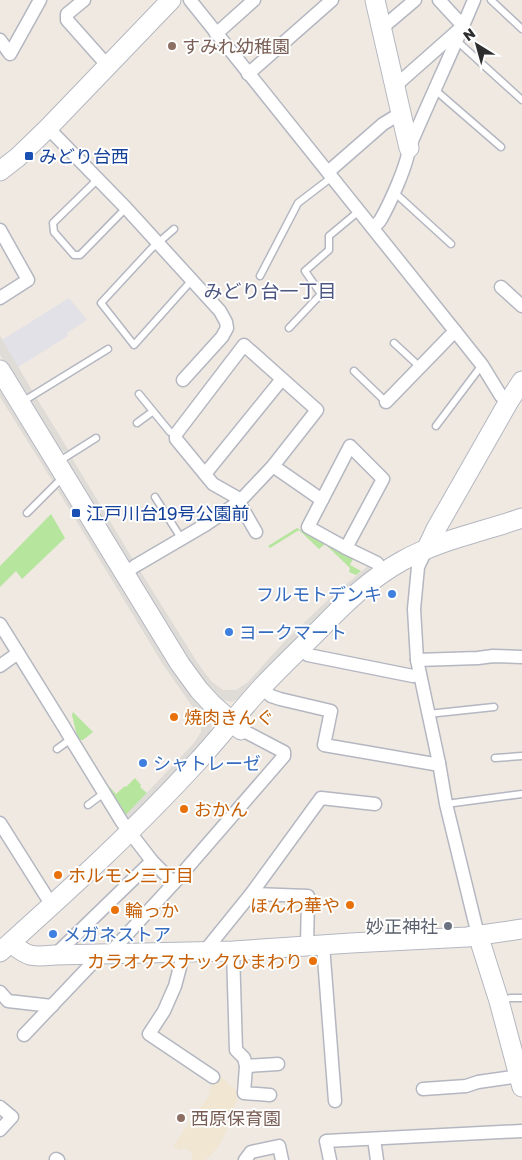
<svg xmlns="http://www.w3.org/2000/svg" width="522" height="1160" font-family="'Golos Text','Noto Sans JP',sans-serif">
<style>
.industrial{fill:#e3e1e8}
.education{fill:#f0e6d1}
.green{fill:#b6e59e}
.plaza{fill:#dfdcd8}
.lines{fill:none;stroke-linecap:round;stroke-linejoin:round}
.lane-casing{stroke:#b4b7c1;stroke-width:9}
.street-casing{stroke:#b4b7c1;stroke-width:15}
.secondary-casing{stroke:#b4b7c1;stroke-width:21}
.lane{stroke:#fff;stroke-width:6}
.street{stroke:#fff;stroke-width:12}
.secondary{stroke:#fff;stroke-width:19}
.education-dot{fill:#8d6e63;stroke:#fff;stroke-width:2}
.transit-dot{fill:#1a4fb4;stroke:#fff;stroke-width:2}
.shop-dot{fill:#3f7fe0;stroke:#fff;stroke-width:2}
.food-dot{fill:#e8710a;stroke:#fff;stroke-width:2}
.worship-dot{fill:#6b7280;stroke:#fff;stroke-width:2}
.labels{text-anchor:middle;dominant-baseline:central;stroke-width:4;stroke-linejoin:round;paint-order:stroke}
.education-label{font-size:18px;fill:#785e54;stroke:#fff;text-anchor:start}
.transit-label{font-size:18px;fill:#164399;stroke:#fff;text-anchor:start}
.shop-label{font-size:18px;fill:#366cbe;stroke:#fff;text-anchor:start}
.food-label{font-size:18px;fill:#c56008;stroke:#fff;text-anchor:start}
.worship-label{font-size:18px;fill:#5b616d;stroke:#fff;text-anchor:end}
.neighbourhood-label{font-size:19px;fill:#4d5680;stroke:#fff}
</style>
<rect width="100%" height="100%" fill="#efe9e1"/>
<!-- industrial -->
<polygon class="industrial" points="69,298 87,320 67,333 68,336 18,367 2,340"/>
<!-- education -->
<polygon class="education" points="220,1076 237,1091 237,1099 227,1129 219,1146 208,1158 204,1160 194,1160 191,1158 193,1153 184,1147 179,1150 173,1146 211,1093 208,1091"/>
<!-- green -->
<g class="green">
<polygon points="51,514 65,538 22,579 16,571 0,587 0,566"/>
<polygon points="297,528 354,557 350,565 361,571 356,575 349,572 350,568 325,544 319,549 299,530 270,548 268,546"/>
<polygon points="73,712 93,732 83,740 80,740 77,736 72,715"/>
<polygon points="135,778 141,785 140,787 147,793 123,818 103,780 116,794 125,786 126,787"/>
</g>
<!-- plaza -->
<g class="plaza">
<polygon points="0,336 33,392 30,394 24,393 0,355"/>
<polygon points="0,385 56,478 53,482 0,397"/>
<polygon points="36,397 69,451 64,452 58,449 31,403 33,399"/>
<polygon points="72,458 132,558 138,559 129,563 128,562 69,466 69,462"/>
<polygon points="62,488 189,692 208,715 211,722 211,731 207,738 164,785 130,818 126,820 123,818 194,743 201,732 201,719 162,663 57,489"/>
<polygon points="368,566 372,571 344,593 313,622 244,695 232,702 224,700 214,694 195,669 137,577 136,574 139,569 197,662 211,681 223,690 236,690 248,682 285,641 333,595"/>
</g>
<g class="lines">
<!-- lane casing -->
<g class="lane-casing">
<g id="lane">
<polyline points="491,0 522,29"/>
<polyline points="457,41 522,100"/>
<polyline points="434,89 501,147"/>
<polyline points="98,179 53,223 54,232 74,255 80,255 126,208"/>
<polyline points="394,192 451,244"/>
<polyline points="174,229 151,249 101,303 134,345 192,280"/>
<polyline points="260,276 298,203 332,177"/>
<polyline points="289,328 321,294 305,271 329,250 329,236 359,211"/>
<polyline points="394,343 420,367"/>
<polyline points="354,371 386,402"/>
<polyline points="139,394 170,432 176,434"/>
<polyline points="22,402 108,349"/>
<polyline points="137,423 152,412"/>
<polyline points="436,426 482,365"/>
<polyline points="58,462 96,438"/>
<polyline points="155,497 181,538"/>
<polyline points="27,513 63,477"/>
<polyline points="428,714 494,707"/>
<polyline points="57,749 71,739"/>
<polyline points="495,758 522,756"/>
<polyline points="446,804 522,794"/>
<polyline points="88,805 104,793"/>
<polyline points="500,1001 510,998 522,998"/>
</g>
</g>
<!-- street casing -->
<g class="street-casing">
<g id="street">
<polyline points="84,0 67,14 67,20 107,65"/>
<polyline points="190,0 455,331 482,365 501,396 509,401"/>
<polyline points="382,28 415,0"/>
<polyline points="216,34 254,0"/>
<polyline points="0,40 10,54 40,0"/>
<polyline points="248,74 332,0"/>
<polyline points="394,87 463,26 439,0"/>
<polyline points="48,128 126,208 220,311 226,322 227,328 222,337 183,380"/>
<polyline points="328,172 383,124 401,113"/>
<path d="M372,227C376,225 379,223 381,219C390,203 407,166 409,148C430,99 453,50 474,0"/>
<polyline points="0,230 28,280 0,298"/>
<polyline points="501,287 522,306"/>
<polyline points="386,402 455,331"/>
<polyline points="273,466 322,500 308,527 346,548 377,563 384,572"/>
<polyline points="205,474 282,379"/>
<polyline points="322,500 350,446 383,479 346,548"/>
<polyline points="427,548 418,567 414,609 417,660 439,763 446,804 478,935"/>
<polyline points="124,574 135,566 205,525 239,502 273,466 317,410 244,345 176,434 176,439 213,484 236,497 256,532"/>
<polyline points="0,624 64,727 71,739 122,822 152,861 55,955"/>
<polyline points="300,649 308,655 413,676 420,675"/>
<polyline points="417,660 478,658 493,656 522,657"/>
<polyline points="0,666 18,653"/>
<polyline points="262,688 271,696 280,699 331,711 324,745 434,764 439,763"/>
<polyline points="0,823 46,896 53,905"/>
<polyline points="152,861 174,883"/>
<polyline points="251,894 308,896 307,946"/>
<polyline points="323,945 335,1101"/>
<polyline points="233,951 236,1050 244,1058 246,1066 244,1093 270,1095"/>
<polyline points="184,952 175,986 164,1011 149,1034 213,1077"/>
<polyline points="204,952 251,894 321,798 375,804"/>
<polyline points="109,954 174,883 284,756 284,752 242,730"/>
<polyline points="0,992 8,1001 52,1006"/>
<polyline points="24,1035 101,954"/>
<polyline points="246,1066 278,1064"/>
<polyline points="423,1089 466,1086 478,1082 519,1076"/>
<polyline points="0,1107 12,1117 0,1130"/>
<polyline points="374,1139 377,1160"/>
<polyline points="56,1159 58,1160"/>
<polyline points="245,1160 251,1152 279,1146 282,1160"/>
<polyline points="330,1160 326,1141 522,1131"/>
</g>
</g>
<!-- secondary casing -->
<g class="secondary-casing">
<g id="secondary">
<polyline points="375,0 409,148"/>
<polyline points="0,171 18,157 48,128 171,0"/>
<polyline points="0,370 180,664 199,690 211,703 241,730"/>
<polyline points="427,548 436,529 509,401 522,381"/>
<polyline points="478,935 499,1001 522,1087"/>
<path d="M11,943C29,958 32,957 55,955L233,951L351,943L467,937L522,929"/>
<path d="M0,952C68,891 136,829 198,761C220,737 240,711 262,687C281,667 301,648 321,628C345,603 371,578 402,561C439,540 482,532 522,518"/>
</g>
</g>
<!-- lane -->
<use href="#lane" class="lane"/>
<!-- street -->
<use href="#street" class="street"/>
<!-- secondary -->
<use href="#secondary" class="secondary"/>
</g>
<!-- markers -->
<g class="education-dot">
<circle cx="172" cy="46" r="5"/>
<circle cx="181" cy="1118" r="5"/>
</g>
<g class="transit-dot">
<rect x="24" y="151" width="10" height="10" rx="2.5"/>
<rect x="71" y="508" width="10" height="10" rx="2.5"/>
</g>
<g class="shop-dot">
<circle cx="392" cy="594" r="5"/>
<circle cx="229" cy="632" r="5"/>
<circle cx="143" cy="763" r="5"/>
<circle cx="53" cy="934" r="5"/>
</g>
<g class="food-dot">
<circle cx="174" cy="717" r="5"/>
<circle cx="184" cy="809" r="5"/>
<circle cx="58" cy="875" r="5"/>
<circle cx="350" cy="905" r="5"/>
<circle cx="115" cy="910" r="5"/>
<circle cx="313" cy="961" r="5"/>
</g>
<circle class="worship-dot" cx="448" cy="926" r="5"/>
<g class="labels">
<!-- education labels -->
<g class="education-label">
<text x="182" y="46">すみれ幼稚園</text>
<text x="191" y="1118">西原保育園</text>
</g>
<!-- transit labels -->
<g class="transit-label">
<text x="39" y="156">みどり台西</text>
<text x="86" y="513">江戸川台19号公園前</text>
</g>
<!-- shop labels -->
<g class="shop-label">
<text x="382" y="594" text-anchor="end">フルモトデンキ</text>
<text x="239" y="632">ヨークマート</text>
<text x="153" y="763">シャトレーゼ</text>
<text x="63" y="934">メガネストア</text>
</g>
<!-- food labels -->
<g class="food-label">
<text x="184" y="717">焼肉きんぐ</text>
<text x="194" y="809">おかん</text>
<text x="68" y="875">ホルモン三丁目</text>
<text x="340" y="905" text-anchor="end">ほんわ華や</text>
<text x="125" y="910">輪っか</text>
<text x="303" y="961" text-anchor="end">カラオケスナックひまわり</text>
</g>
<!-- worship labels -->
<g class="worship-label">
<text x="438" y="926">妙正神社</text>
</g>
<!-- neighbourhood labels -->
<g class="neighbourhood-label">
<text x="270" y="290">みどり台一丁目</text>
</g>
</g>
<!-- north arrow -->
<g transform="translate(477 45) rotate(323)" stroke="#ffffff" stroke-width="4" paint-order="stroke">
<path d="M0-4L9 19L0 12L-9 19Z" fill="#2e2e2e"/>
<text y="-8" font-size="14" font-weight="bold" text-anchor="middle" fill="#2e2e2e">N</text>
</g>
</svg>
